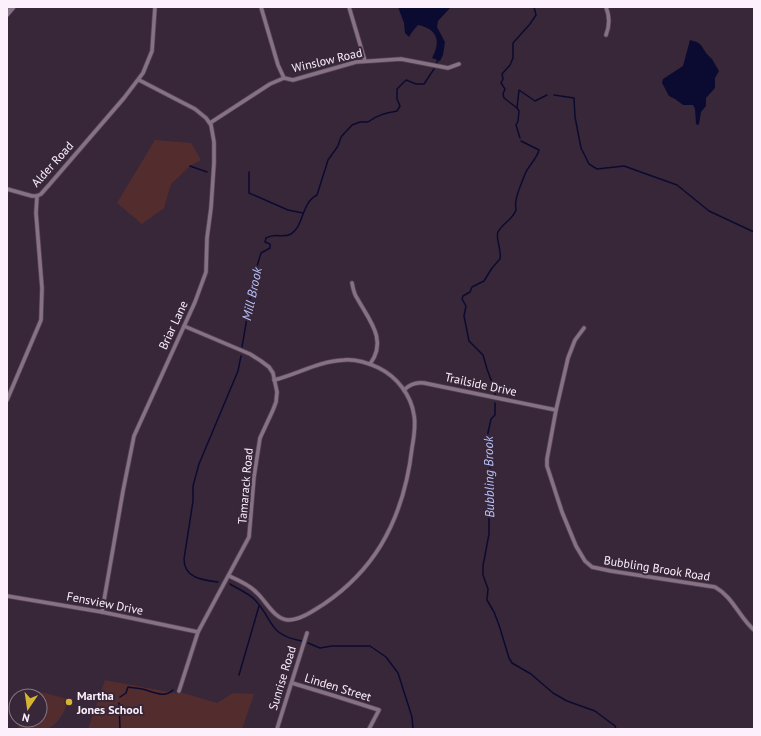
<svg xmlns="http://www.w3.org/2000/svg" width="761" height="736" font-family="'PT Sans',sans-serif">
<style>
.green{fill:#532c2e}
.water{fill:#0b0b31}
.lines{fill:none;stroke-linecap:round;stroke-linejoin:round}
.stream{stroke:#0b0b31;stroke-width:1.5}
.street-casing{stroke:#544554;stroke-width:5}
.secondary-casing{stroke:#544554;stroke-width:6}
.street{stroke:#867185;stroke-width:3.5}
.secondary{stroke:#867185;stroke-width:5}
.poi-dot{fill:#d6b534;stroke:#382738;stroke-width:1.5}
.labels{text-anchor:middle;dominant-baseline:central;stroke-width:4;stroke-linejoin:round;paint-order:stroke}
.street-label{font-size:12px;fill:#fcf0fc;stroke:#382738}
.poi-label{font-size:12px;font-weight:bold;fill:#fcf0fc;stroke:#382738;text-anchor:start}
.water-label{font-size:13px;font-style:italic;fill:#b7c2fd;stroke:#382738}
</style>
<rect width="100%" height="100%" fill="#382738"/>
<!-- green -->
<g class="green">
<polygon points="155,140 191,143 201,160 190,166 171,184 164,208 142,224 117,203"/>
<polygon points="105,680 174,693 183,693 217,703 233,693 254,694 242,729 88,729"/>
<path d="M28,689L68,699C66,710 58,725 47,729C40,731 26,729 18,729L20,720H40V696H24L25,692Z"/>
</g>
<!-- water -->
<g class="water">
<path d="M398,7H451L438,21L437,27L445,42L443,55L440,61L432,58C441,42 438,29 418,25L412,32L409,37L405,33L404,23Z"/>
<polygon points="690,40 697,42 701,45 706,53 712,59 719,71 715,78 715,88 706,98 706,106 701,112 699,124 698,125 696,124 695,109 693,105 683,105 675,99 669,96 662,83 663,79 683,66"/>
</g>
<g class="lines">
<!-- stream -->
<g class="stream">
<polyline points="436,64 439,58"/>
<polyline points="554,95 574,98 575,117 581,148 589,164 597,169 624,166 677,185 709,211 754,232"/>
<polyline points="517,108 519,90 535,101 547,95"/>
<polyline points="520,138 516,125 518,121 519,111 517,108 504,98 503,94 505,89 501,83 503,79 502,74 510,65 513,58 513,43 530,24 536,15 534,7"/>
<polyline points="190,166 207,172"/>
<polyline points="249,172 249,193 288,210 303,213"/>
<path d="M242,347L254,276L261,253L270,248V244L265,242L266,238C276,232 282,239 291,234C304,226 301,203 317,195L328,160L338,146L341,137L352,125L360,122H368C377,115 386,113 397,111L400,106L397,99V89L406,80L416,84H424L434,69"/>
<path d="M495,395L494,388L487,369L483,355L469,341L464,316L466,306L462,299L463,296L470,292L472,287L484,281L492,268L500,259C502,251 495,237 498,232C502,224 513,219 516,210C516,207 515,204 516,201C517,192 522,183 525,174C528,166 537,159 539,150L521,141"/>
<polyline points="495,403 495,415 491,419 486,442 491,459 487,488 492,509 489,516 489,534 483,566 483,575 488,589 487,600 494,612 499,625 509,658 512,663 531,674 553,693 567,701 595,711 615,726 616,729"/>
<path d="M218,582C202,580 184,578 184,559L193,501V486L199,464L238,371L241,356"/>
<path d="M230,584C238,589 248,593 254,599C274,619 267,635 302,641"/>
<polyline points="308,643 320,648 332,646 370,646 386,657 398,673 412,717 413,729"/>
<polyline points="239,675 259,606"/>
<path d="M120,697L126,693L128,687C133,688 138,688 142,689C152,691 164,699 173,690"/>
<polyline points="119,703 120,729"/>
</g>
<!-- street casing -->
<g class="street-casing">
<g id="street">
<polyline points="261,7 278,65 284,78"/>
<polyline points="349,7 365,61"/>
<path d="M606,7C610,17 610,25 606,35"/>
<polyline points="210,123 270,84 284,78 293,80 356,62 401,59 448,68 459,64"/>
<polyline points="7,189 32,196 37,196"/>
<path d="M352,283C353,288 354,294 357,298C369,320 388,340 370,364"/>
<path d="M584,328L575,340L568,358L556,410L547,459V466L562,512L576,546L585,561L592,567L611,571L715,587C733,597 739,617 754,630"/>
<path d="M404,390C410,384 416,382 424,383L556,410"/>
<polyline points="7,400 41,320 42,288 36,213 37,196 41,194 49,185 124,98 143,73 152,51 155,7"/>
<path d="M229,576C238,580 250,585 257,593C266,601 274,619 288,620C301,620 314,610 324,604C346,589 367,568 381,545C399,515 408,483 412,448C414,437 416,426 414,415C411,395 397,377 379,368C368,363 356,359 344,360C319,361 298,374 274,380"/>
<polyline points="7,596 102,612 198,632"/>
<polyline points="102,612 123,491 134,436 195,302 206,272 207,238 211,208 214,163 214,142 211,125 206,118 195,109 139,80"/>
<polyline points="292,683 335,696 379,710 369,729"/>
<polyline points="179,691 198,632 249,537 254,477 260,438 273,410 276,402 277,392 273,373 269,367 261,361 250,354 184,326"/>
<polyline points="277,729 307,633"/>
</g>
</g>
<!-- secondary casing -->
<g class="secondary-casing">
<polyline id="secondary" points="7,14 13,7"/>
</g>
<!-- street -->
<use href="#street" class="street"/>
<!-- secondary -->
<use href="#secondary" class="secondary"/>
</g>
<!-- markers -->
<circle class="poi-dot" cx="69" cy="702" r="4"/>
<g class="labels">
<!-- street labels -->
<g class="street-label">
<text transform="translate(327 60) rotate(-13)">Winslow Road</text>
<text transform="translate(52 164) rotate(-48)">Alder Road</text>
<text transform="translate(173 325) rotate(-65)">Briar Lane</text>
<text transform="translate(481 384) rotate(12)">Trailside Drive</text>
<text transform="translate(245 486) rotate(-85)">Tamarack Road</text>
<text transform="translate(657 568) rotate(9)">Bubbling Brook Road</text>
<text transform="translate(105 603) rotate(11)">Fensview Drive</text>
<text transform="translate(282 678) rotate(-73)">Sunrise Road</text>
<text transform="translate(338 687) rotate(17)">Linden Street</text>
</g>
<!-- poi labels -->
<g class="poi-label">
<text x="77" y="695">Martha<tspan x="77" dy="14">Jones School</tspan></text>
</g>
<!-- water labels -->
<g class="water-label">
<text transform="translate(252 294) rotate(-78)">Mill Brook</text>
<text transform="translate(489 477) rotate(-91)">Bubbling Brook</text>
</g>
</g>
<!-- border -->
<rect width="761" height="736" fill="none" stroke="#fcf0fc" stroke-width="16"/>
<!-- north arrow -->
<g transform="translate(28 708) rotate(193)"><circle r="19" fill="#382738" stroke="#867786"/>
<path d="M0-3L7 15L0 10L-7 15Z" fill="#d6b534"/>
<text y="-6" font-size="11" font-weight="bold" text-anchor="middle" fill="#fcf0fc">N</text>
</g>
</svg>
